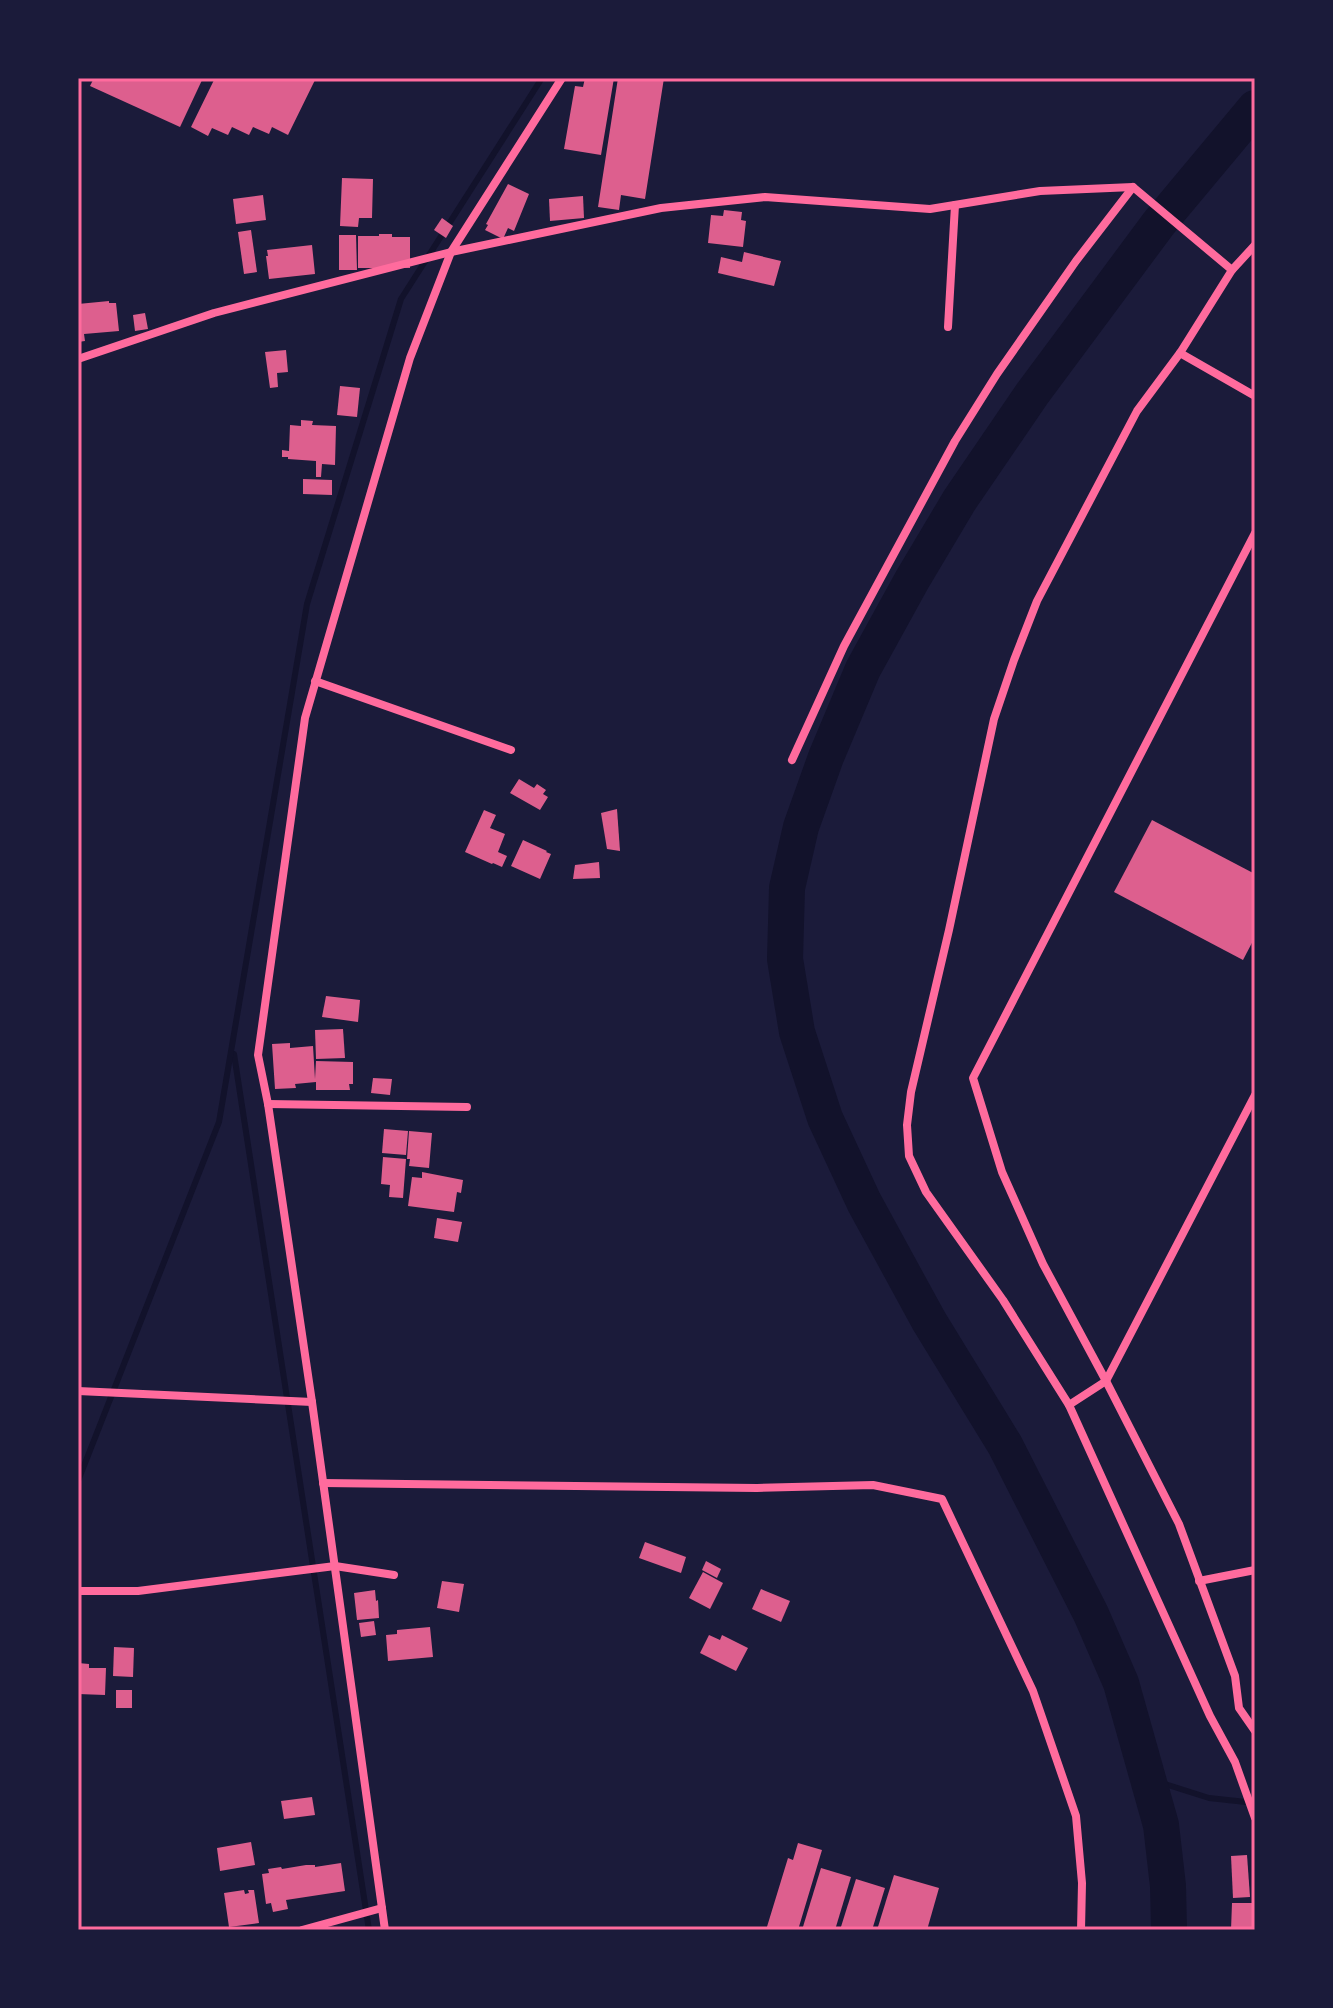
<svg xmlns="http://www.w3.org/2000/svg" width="1333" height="2008" font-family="'Noto Sans',sans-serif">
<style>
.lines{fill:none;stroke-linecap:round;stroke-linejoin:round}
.stream{stroke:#12122b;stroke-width:6}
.river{stroke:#12122b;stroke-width:36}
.building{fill:#dd5f8e}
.minor{stroke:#ff6b9d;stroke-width:8}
.neatline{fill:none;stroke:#ff6b9d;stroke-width:3}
</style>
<rect width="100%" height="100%" fill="#1b1b3a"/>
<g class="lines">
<!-- stream -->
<g class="stream">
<polyline points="234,1054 369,1930"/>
<polyline points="78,1481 219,1122 307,604 401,299 542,78"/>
<polyline points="1149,1779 1209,1798 1255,1803"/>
</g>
<!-- river -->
<polyline class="river" points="1169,1930 1168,1886 1161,1825 1121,1683 1091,1614 1005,1445 929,1321 864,1202 825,1118 797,1032 785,959 787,888 801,827 826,757 863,669 912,580 959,501 1032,394 1159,223 1255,108"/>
</g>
<!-- building -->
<g class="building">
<polygon points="94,78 203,78 180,127 90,86"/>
<polygon points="215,78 316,78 288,135 272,127 269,134 253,127 249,135 232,127 228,135 212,128 208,136 191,127"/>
<polygon points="585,78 614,78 601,155 564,149 575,86 583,87"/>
<polygon points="618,78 664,78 645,199 621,195 619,210 598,207"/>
<polygon points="342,178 373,179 372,218 359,218 358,227 340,226"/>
<polygon points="508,184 529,194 514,231 508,228 503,239 485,230 488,225 486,224"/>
<polygon points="263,195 266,220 236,224 233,199"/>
<polygon points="583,196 584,218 550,221 549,199"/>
<polygon points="724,210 742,212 741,220 746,221 743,247 708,243 711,215 723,216"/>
<polygon points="442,218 453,226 446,238 434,230"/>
<polygon points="251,230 257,272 244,274 238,232"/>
<polygon points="379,234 392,234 392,237 410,237 410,268 358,268 358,236 379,236"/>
<polygon points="339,235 356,235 357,270 339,270"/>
<polygon points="312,245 315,274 269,279 266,256 268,256 267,250"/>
<polygon points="744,252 781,261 774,286 718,273 721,257 742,262"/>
<polygon points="109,301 109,303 116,303 119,331 84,334 85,341 78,342 78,304"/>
<polygon points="145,313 148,329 135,331 133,315"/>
<polygon points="286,350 288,372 277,373 278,387 270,388 265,352"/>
<polygon points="340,386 360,388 357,417 337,415"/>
<polygon points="301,420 313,421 312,425 336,426 335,465 322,464 321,477 316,477 316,461 288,459 288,457 282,457 282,450 289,451 290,425 301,426"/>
<polygon points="303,479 332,480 332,495 303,494"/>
<polygon points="519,779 534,788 537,784 546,790 543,794 548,797 540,810 510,793"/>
<polygon points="617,809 620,851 607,849 601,813"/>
<polygon points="484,810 496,815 490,828 505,834 498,852 507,856 502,867 493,863 492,864 465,852"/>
<polygon points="1152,820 1255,874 1255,937 1243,960 1114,892"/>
<polygon points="523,840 547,851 546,852 551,854 540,879 511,866"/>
<polygon points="599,862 600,878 573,879 575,865"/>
<polygon points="326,996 360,1000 358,1022 322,1017"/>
<polygon points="343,1029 345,1058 316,1059 315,1030"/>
<polygon points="290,1043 290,1048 313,1046 315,1079 316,1061 353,1062 353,1084 349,1084 350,1090 316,1090 316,1082 295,1084 296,1088 275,1089 272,1044"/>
<polygon points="373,1078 392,1079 390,1095 371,1093"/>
<polygon points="384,1129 408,1131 406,1155 382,1153"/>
<polygon points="409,1131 432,1133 429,1168 409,1166 410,1159 407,1159"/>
<polygon points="383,1157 406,1159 403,1198 389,1197 390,1185 381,1184"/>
<polygon points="422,1172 463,1180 461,1193 457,1192 454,1212 408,1206 412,1177 422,1178"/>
<polygon points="437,1218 462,1222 458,1242 434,1238"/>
<polygon points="645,1542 686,1557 681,1573 639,1558"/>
<polygon points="706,1561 721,1569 717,1578 702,1570"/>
<polygon points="703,1572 723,1583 710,1609 689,1598"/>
<polygon points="442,1581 464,1584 459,1612 437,1608"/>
<polygon points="761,1589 790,1601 781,1622 752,1609"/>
<polygon points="375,1590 376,1601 378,1600 379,1618 357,1620 354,1593"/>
<polygon points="374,1621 376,1635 361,1637 359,1623"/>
<polygon points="430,1627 433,1657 388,1661 386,1635 397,1634 397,1630"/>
<polygon points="709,1635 720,1640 722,1635 748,1648 736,1671 700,1653"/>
<polygon points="114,1647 134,1648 133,1677 113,1676"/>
<polygon points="78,1663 89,1664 89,1668 106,1668 105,1695 78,1694"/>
<rect x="116" y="1690" width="16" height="18"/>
<polygon points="312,1797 315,1815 284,1819 281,1801"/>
<polygon points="251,1842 255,1865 220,1871 217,1848"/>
<polygon points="798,1843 822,1850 798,1930 766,1930 788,1858 793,1860"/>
<polygon points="1247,1855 1250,1897 1233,1898 1231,1856"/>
<polygon points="341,1863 345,1891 286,1900 288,1909 273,1912 271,1903 266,1904 262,1874 269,1873 268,1869 281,1867 282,1869 306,1865 315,1865 315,1867"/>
<polygon points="821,1868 851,1877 835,1930 802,1930"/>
<polygon points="894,1875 939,1888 927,1930 877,1930"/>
<polygon points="856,1879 885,1888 872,1930 840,1930"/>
<polygon points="244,1890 245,1894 249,1893 248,1890 254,1890 259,1923 229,1927 224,1893"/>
<polygon points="1232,1903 1252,1903 1252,1911 1255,1911 1255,1930 1231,1930"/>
</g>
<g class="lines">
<!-- minor -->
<g class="minor">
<polyline points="1255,245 1232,270 1180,353 1137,411 1037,601 1014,660 994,719 949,930 911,1092 907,1125 909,1156 926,1192 1003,1300 1069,1405 1210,1716 1235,1762 1255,1818"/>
<polyline points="948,327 955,205"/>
<polyline points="1180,353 1255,396"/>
<polyline points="78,359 214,313 451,252 661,208 765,197 930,209 1040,191 1133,187 1232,270"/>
<polyline points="1255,533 973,1078 1002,1172 1043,1264 1106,1381 1179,1524 1235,1676 1239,1708 1255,1731"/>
<polyline points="315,681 511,750"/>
<polyline points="792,760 844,646 955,441 997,374 1076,261 1133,187"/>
<polyline points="268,1104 467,1107"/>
<polyline points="78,1391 312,1402"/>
<polyline points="1069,1405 1106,1381 1255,1095"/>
<polyline points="323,1483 757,1488 873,1485 942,1499 1033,1691 1076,1816 1082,1883 1081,1930"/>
<polyline points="1199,1581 1255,1570"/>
<polyline points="78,1591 138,1591 335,1566 394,1575"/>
<polyline points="302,1930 382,1908"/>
<polyline points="385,1930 312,1402 268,1104 258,1055 305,718 410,358 451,252 562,78"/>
</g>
</g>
<!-- border -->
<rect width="1333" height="2008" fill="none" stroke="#1b1b3a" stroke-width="160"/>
<rect x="80" y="80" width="1173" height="1848" class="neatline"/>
</svg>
